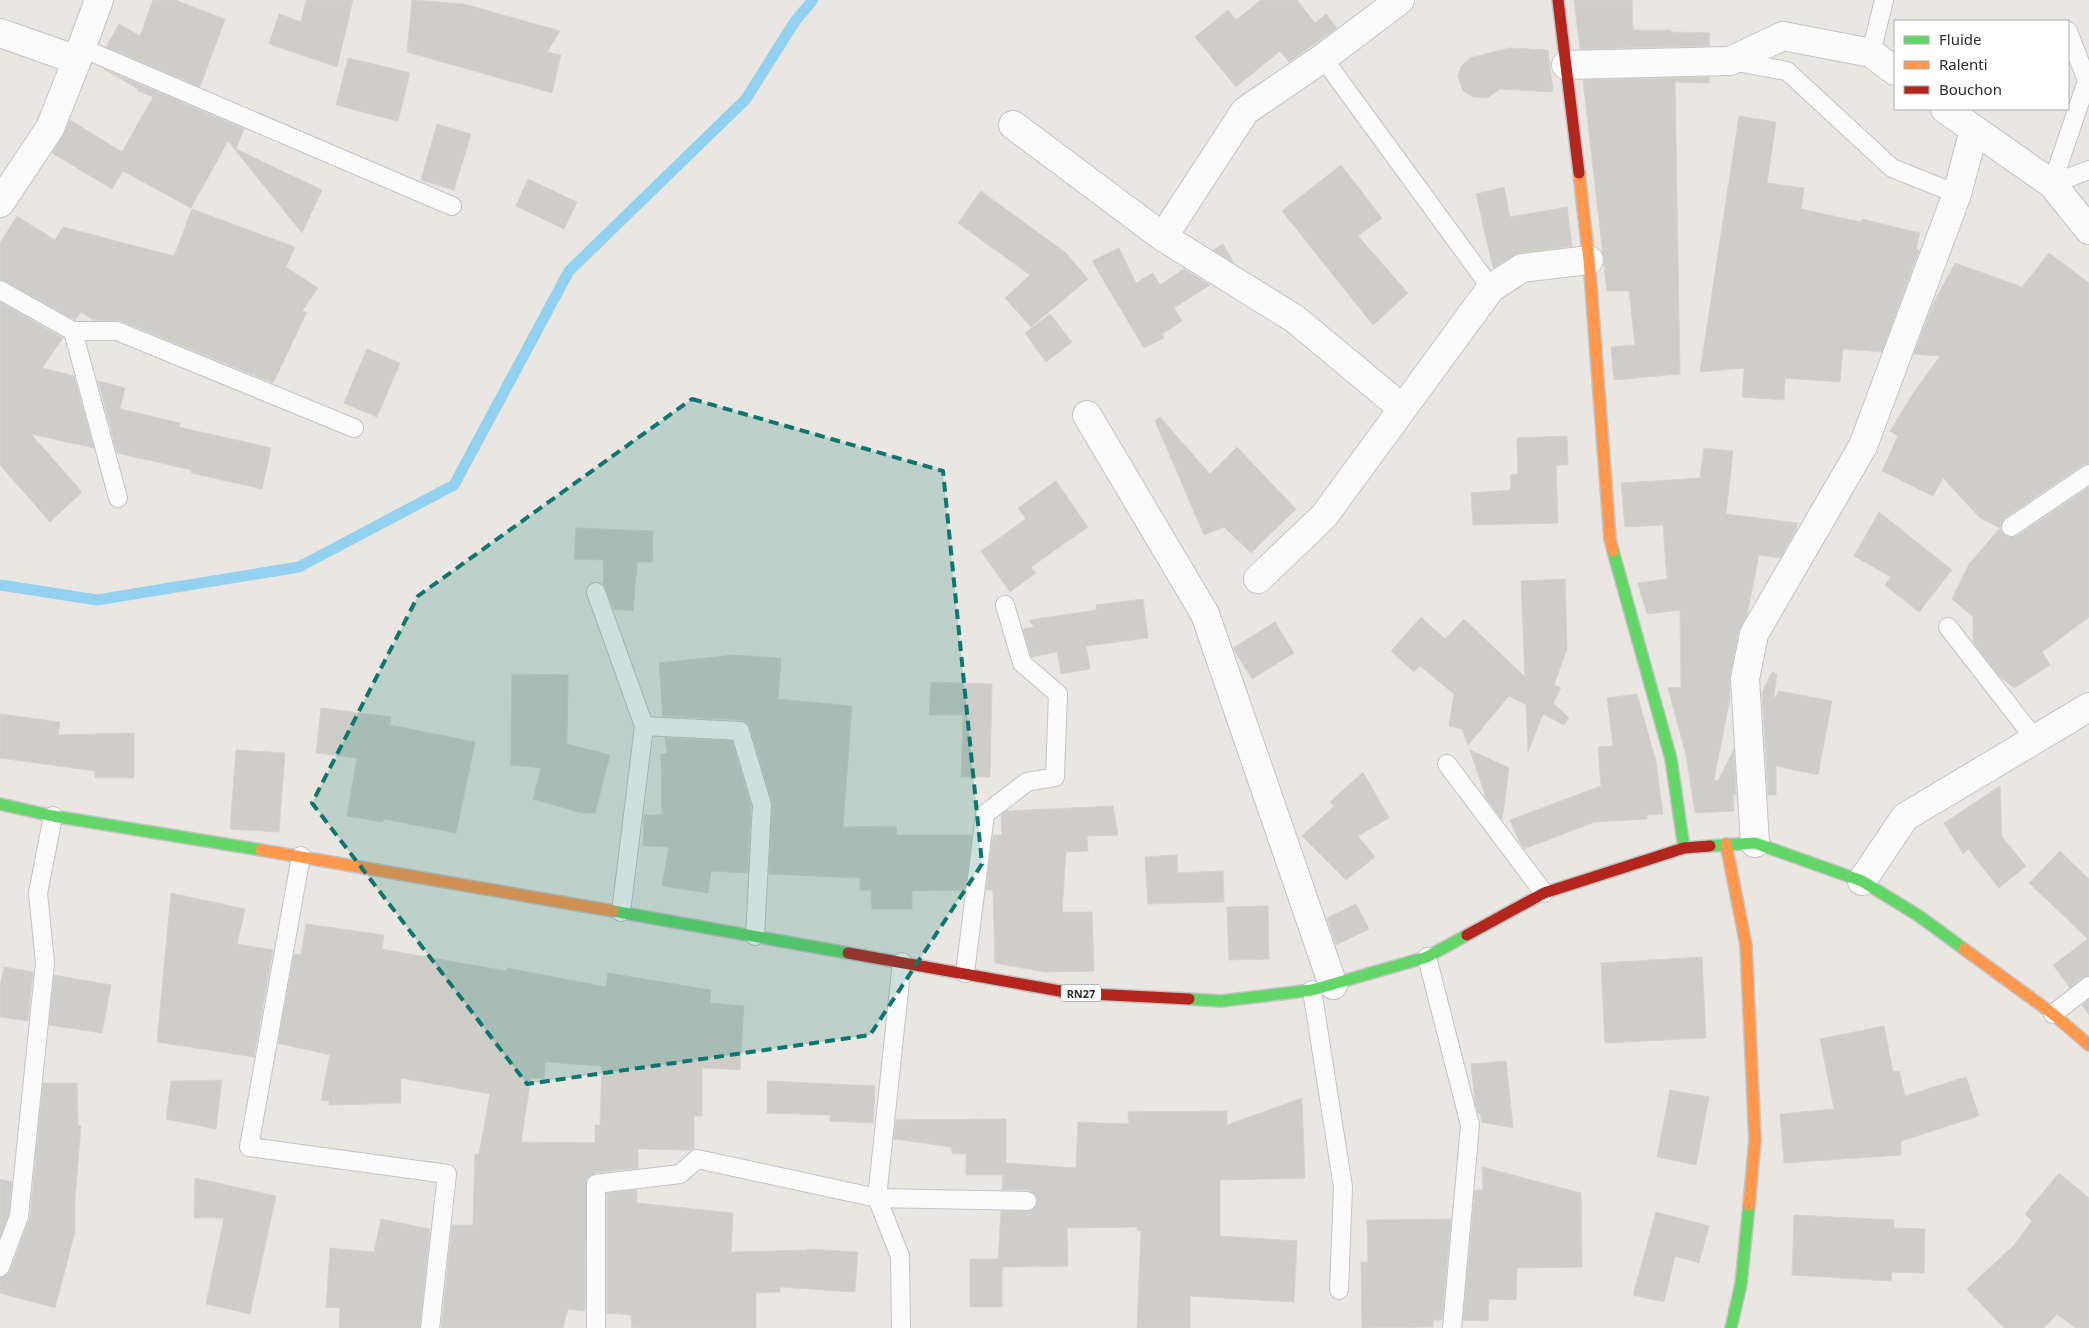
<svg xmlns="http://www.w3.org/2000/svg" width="2089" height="1328" font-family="'Noto Sans',sans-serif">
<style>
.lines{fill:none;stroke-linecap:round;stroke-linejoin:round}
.stream{stroke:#92d1ef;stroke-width:11}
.building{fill:#cfcdc8;stroke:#d5d3ce;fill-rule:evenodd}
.lane-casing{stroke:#c4c3c3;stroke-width:20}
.street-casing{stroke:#c4c3c3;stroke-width:30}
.fast-casing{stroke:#c4c3c3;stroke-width:14}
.slow-casing{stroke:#c4c3c3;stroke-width:14}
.jam-casing{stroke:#c4c3c3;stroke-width:14}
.lane{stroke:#fcfbfb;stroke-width:18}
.street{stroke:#fcfbfb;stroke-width:28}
.fast{stroke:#63d668;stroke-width:11}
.slow{stroke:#ff974d;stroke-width:11}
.jam{stroke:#b3261e;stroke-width:11}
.marked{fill:#0f766e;fill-opacity:0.2;stroke:#0f766e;stroke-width:4;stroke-dasharray:10 6;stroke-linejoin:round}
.labels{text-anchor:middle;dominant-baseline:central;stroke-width:5;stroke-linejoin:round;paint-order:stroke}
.shield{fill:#fff;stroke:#6b6b6b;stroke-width:1}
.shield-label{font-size:11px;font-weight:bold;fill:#2c2c2c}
</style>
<rect width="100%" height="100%" fill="#eae7e2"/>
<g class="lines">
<!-- stream -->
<polyline class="stream" points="0,585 97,600 299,567 454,485 569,271 745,100 796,20 813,0"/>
</g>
<!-- building -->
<g class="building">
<polygon points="153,0 175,0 225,19 200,87 106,47 119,24 140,36"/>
<polygon points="306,0 353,0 337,67 269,44 279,14 301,22"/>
<polygon points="412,0 464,4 560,31 547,52 561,55 552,93 407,52"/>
<polygon points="1261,0 1297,0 1315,23 1326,14 1337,28 1289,62 1280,51 1236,87 1195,37 1228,10 1236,20"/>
<polygon points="1574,0 1632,0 1633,30 1671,30 1671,32 1710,33 1709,46 1580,49"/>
<polygon points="1509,48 1548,50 1553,92 1500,89 1487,98 1473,97 1463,91 1458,77 1461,66 1470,58"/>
<polygon points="348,58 410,73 398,121 336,105"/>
<polygon points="104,69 244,129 236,149 322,190 302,233 228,141 191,208 123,171 112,189 52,153 63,136 70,120 122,152 153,97 138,91 138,89"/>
<polygon points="1709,77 1709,83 1675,82 1680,374 1614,380 1611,347 1635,345 1629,291 1607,291 1583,80"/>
<polygon points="1739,116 1776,122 1767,183 1804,188 1801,209 1861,222 1862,219 1920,233 1916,249 1919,250 1882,352 1843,349 1840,382 1785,378 1784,400 1742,397 1744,368 1700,372"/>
<polygon points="437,124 471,134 454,190 421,180"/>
<polygon points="1341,165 1382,218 1358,236 1408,293 1373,325 1282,211"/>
<polygon points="528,179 577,202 564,229 516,206"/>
<polygon points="1504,187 1510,217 1567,207 1572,246 1520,253 1493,268 1476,194"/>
<polygon points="981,191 1066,253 1088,279 1031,327 1005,298 1030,275 958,223"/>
<polygon points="192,209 295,247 286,267 318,288 302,311 307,312 273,383 121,321 93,320 81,312 75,320 0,279 0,243 17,216 55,240 63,227 174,256"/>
<polygon points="1223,244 1234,263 1213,250"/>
<polygon points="1119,248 1136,283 1153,273 1160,285 1184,269 1210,285 1174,308 1182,321 1162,334 1164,338 1144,348 1092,261"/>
<polygon points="2049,253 2089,283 2089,463 2083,465 2005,518 2001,523 2000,528 2007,537 2017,536 2089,487 2089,617 2042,652 2050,665 2014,688 2000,677 1973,642 1973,617 1952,599 1969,564 2000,528 1980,518 1943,478 1933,496 1882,471 1898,436 1890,431 1914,392 1940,356 1914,354 1933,304 1955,263 2022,287"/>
<polygon points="0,302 63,338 42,368 74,376 94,448 31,434 82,492 50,522 0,465"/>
<polygon points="1050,314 1072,342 1046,362 1025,333"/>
<polygon points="367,349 400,363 377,417 344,403"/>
<polygon points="98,381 125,388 120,409 180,423 179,427 271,448 262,489 191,473 192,470 117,453"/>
<polygon points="1160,417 1210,474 1237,447 1296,509 1251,553 1224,527 1204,535 1155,421"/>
<polygon points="1567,436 1568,465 1556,465 1558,523 1473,525 1471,493 1511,490 1510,475 1518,474 1517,438"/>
<polygon points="1704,448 1733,451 1726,514 1797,523 1796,530 1780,558 1759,555 1747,615 1739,631 1730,676 1730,698 1714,780 1718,781 1734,749 1736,795 1733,795 1734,811 1695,813 1686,755 1668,688 1681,687 1680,610 1647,614 1638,583 1667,579 1663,525 1625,527 1621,483 1700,478"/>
<polygon points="1056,481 1088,527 1031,567 1036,573 1010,592 981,551 1026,519 1018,508"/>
<polygon points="1879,512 1952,570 1919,612 1885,585 1891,577 1854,556"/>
<polygon points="576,528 653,531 652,562 637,562 633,611 614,609 603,584 604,560 574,559"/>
<polygon points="1565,579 1567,649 1554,685 1561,688 1553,703 1569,718 1564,725 1543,714 1528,752 1526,705 1509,696 1468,745 1462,729 1449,726 1454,694 1420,666 1414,672 1391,651 1421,617 1445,639 1464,619 1525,677 1521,581"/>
<polygon points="1143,599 1148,638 1086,646 1090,669 1061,674 1057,652 1031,657 1023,629 1034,627 1029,620 1097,610 1096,605"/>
<polygon points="1275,622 1294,653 1252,679 1233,648"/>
<polygon points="734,655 781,658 778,699 852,706 843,827 896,826 897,835 972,835 965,890 912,891 912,909 872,909 871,890 860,890 860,878 769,874 772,802 750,727 746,722 741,720 663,716 659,663"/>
<polygon points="1772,672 1777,674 1773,701 1779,691 1832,701 1818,775 1776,766 1776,795 1768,795 1762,693"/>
<polygon points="512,674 568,675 567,744 610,755 595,813 582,813 533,799 541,768 511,765"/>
<polygon points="931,682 992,684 990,777 961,777 963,715 929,715"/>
<polygon points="1637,694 1656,762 1663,814 1647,815 1647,819 1595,822 1524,849 1519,841 1510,820 1601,786 1598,747 1613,746 1607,698"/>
<polygon points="321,708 391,717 390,725 475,742 456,833 384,819 383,822 347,816 357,758 316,753"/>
<polygon points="0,714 60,722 58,735 134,733 134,778 95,778 95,771 0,758"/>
<polygon points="665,738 732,741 751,806 748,873 711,871 708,893 662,886 669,847 643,846 644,815 662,815 661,754 667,753"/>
<polygon points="236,750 285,753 279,832 230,829"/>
<polygon points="1470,750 1509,768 1502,820 1486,798"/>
<polygon points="1363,772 1389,818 1358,836 1375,857 1346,880 1302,836 1334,806 1330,802"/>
<polygon points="2000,786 2002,837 2026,866 1999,888 1968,849 1963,854 1944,823"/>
<polygon points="1113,806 1118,835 1087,836 1088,851 1066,852 1062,912 1092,912 1094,971 1044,972 995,963 993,890 986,890 993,835 1002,835 1001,815 1006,811"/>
<polygon points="2060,851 2089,879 2089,976 2082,978 2070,988 2053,965 2088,939 2029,883"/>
<polygon points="1177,855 1178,873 1223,871 1224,902 1148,904 1145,857"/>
<polygon points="171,893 245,909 237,944 273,950 254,1057 157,1042"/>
<polygon points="1356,904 1369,929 1336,945 1327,918"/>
<polygon points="1268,906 1269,959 1229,960 1227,907"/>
<path d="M306,924L384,935L382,949L506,971L507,968L606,987L608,973L711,990L710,1003L744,1006L740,1070L702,1068V1116H694V1149L691,1150L638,1149V1168L595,1173L587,1179L585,1311L568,1309L563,1328H441L452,1225H473L475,1154H479L490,1094L401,1078V1103L329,1105V1101L321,1100L330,1055L278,1043L294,954L301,955ZM545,1062L602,1066L600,1125H595V1143L521,1142L531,1078L544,1079Z"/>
<polygon points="1702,957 1706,1038 1605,1043 1601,963"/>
<polygon points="4,967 33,972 28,1021 0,1017 0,986"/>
<polygon points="54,975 111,985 102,1033 49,1025"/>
<polygon points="2089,999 2089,1015 2082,1005"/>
<polygon points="1884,1026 1893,1072 1899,1071 1905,1096 1966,1077 1979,1116 1901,1141 1901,1155 1784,1163 1780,1114 1834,1109 1820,1039"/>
<polygon points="1506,1061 1513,1128 1481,1122 1481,1114 1478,1114 1475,1102 1471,1064"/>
<polygon points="222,1080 216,1129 166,1119 171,1081"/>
<polygon points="767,1081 875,1086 873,1123 830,1121 830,1115 767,1113"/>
<polygon points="43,1083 77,1083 78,1125 81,1126 75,1199 75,1232 55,1308 0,1293 0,1277 6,1275 10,1271 30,1217"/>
<polygon points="1670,1090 1709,1097 1696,1165 1657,1157"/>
<polygon points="1302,1098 1305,1178 1220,1180 1220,1236 1297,1241 1294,1302 1190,1296 1190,1328 1137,1328 1141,1231 1137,1231 1137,1227 1067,1228 1068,1266 1002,1267 1002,1307 970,1307 970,1259 998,1259 1001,1211 1032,1210 1036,1206 1036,1196 1028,1190 1002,1190 1003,1175 966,1175 966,1154 952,1154 952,1147 894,1139 896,1120 1006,1119 1006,1163 1076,1168 1078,1122 1129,1124 1128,1112 1227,1111 1227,1125"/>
<polygon points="1482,1167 1581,1193 1582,1267 1517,1268 1516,1300 1489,1299 1488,1321 1463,1320 1475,1190 1483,1190"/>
<polygon points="2059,1173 2089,1198 2089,1328 2076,1328 2057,1314 2044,1328 2004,1328 1967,1289 2014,1245 2032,1221 2025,1214"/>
<polygon points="195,1178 276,1196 250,1314 206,1304 224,1218 194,1218"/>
<polygon points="0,1179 12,1182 9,1214 0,1237"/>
<polygon points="637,1190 637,1203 733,1213 731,1252 807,1250 807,1249 858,1252 855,1292 780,1287 780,1292 756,1293 756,1328 632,1328 631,1315 607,1313 607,1193"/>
<polygon points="1656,1212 1709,1226 1699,1263 1675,1256 1664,1302 1633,1295"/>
<polygon points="1794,1215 1894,1220 1894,1228 1925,1229 1924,1273 1892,1272 1891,1281 1792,1275"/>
<polygon points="381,1219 430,1229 420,1328 339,1328 340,1308 326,1307 330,1248 374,1252"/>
<polygon points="1451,1219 1442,1320 1433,1320 1433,1327 1362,1328 1361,1262 1368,1262 1367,1220"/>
</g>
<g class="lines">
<!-- lane casing -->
<g class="lane-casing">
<g id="lane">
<polyline points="82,48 452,206"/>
<polyline points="1871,53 1884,0"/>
<polyline points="1323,58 1491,288"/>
<polyline points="1731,61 1787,71 1892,168 1957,194"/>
<polyline points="2052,184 2087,81 2068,31"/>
<polyline points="2052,184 2089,170"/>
<polyline points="0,290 73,331 117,331 354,428"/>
<polyline points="73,331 118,498"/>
<polyline points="2011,527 2089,474"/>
<polyline points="596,592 644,726 621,912"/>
<polyline points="1948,627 2035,739"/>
<polyline points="644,726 740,731 762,805 755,936"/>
<polyline points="1447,764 1544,893"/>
<polyline points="301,856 249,1147 447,1174 430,1328"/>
<polyline points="1427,957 1470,1125 1452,1328"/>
<polyline points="965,973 985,814 1027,782 1055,777 1058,694 1022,663 1005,605"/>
<polyline points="1312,990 1343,1187 1339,1290"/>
<polyline points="2053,1014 2089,986"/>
<polyline points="0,1267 19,1216 45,963 38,893 53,816"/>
<polyline points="596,1328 596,1184 680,1174 697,1159 877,1198 1027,1201"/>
<polyline points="901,1328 900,1256 877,1198 902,962"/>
</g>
</g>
<!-- street casing -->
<g class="street-casing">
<g id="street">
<polyline points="0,33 77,60"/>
<polyline points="1566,65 1730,61 1783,36 1871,53 1895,71"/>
<polyline points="1945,109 2052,184 2089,230"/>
<polyline points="1013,125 1163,237 1295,319 1402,408"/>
<polyline points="0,203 50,128 77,60 99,0"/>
<polyline points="1163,237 1245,111 1323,58 1400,0"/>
<polyline points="1087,415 1205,614 1333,985"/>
<polyline points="1258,579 1324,516 1491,288 1522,268 1589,260"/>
<polyline points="1755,843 1745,679 1754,634 1863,446 1957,194 1974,130"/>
<polyline points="1862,881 1905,817 2089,707"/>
</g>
</g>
<!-- fast casing -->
<g class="fast-casing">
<g id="fast">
<polyline points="1613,551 1671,759 1684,848"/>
<polyline points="0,804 53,816 261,850"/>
<polyline points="1710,846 1755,843 1862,881 1919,916 1964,949"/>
<polyline points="613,911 848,953"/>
<polyline points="1189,999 1221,1001 1312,990 1427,957 1467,935"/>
<polyline points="1731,1328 1741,1284 1749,1205"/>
</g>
</g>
<!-- slow casing -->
<g class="slow-casing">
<g id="slow">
<polyline points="1579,173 1589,260 1610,539 1613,551"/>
<polyline points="1726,844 1746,945 1755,1140 1749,1205"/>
<polyline points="261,850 613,911"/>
<polyline points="1964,949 2053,1014 2089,1045"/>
</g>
</g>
<!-- jam casing -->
<g class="jam-casing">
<g id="jam">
<polyline points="1558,0 1579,173"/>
<polyline points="1467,935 1544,893 1684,848 1710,846"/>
<polyline points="848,953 1071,993 1189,999"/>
</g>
</g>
<!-- lane -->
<use href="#lane" class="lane"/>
<!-- street -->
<use href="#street" class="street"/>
<!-- fast -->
<use href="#fast" class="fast"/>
<!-- slow -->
<use href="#slow" class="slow"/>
<!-- jam -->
<use href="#jam" class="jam"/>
</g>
<!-- marked area -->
<path class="marked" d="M692,399L943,471L982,864L870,1035L527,1084L312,803L418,596Z"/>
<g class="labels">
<!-- shield labels -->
<rect class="shield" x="1061" y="984.5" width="40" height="17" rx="4"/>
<g class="shield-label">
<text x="1081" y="993">RN27</text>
</g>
</g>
<!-- legend -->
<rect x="1894" y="20" width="175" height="90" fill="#ffffff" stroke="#ababab"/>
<rect x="1904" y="36" width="25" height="8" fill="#63d668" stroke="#ababab"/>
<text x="1939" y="45" font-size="15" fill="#2c2c2c">Fluide</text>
<rect x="1904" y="61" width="25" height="8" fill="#ff974d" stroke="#ababab"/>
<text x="1939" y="70" font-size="15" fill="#2c2c2c">Ralenti</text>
<rect x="1904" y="86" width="25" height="8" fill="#b3261e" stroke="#ababab"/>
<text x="1939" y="95" font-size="15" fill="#2c2c2c">Bouchon</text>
</svg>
